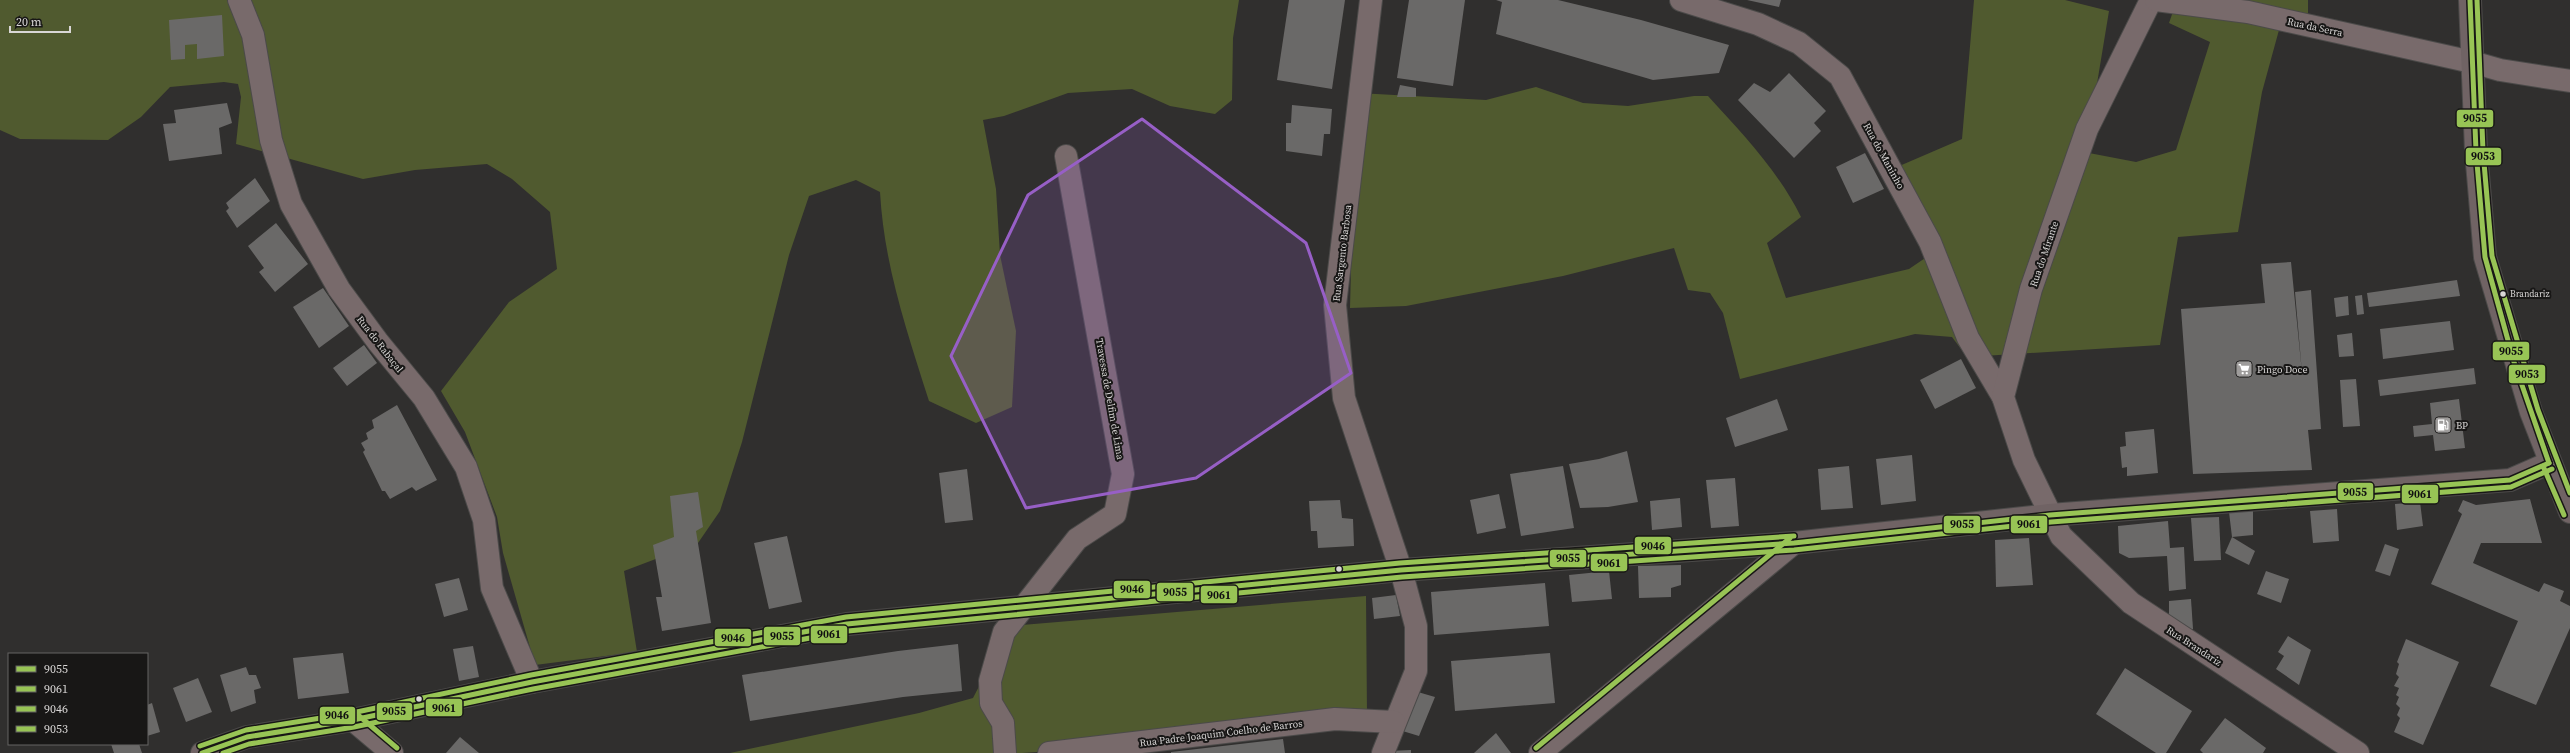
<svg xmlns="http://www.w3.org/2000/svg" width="2570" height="753" font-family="'Source Serif 4',serif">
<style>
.forest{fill:#505a2f}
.building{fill:#6a6968}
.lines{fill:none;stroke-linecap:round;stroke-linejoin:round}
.minor-casing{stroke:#4b4a49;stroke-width:24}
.secondary-casing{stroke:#4b4a49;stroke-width:24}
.minor{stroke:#786a6b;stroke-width:22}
.secondary{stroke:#706364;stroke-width:22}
.bus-1-casing{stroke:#181716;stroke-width:8}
.bus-2-casing{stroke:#181716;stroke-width:8}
.bus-3-casing{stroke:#181716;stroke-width:8}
.bus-4-casing{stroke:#181716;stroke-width:8}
.bus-1{stroke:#98c455;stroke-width:5}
.bus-2{stroke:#98c455;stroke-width:5}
.bus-3{stroke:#98c455;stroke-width:5}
.bus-4{stroke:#98c455;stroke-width:5}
.marked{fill:#975fc6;fill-opacity:0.2;stroke:#975fc6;stroke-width:3;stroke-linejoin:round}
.bus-dot{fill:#d9d7d6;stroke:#181716;stroke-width:1.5}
.labels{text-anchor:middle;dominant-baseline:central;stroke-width:4;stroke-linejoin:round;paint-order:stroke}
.bus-label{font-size:9px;fill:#d9d7d6;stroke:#181716;text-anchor:start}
.street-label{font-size:10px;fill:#d9d7d6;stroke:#181716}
.poi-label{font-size:10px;fill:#d9d7d6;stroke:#181716;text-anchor:start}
.line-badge{stroke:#181716;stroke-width:1.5}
.pale-badge-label{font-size:11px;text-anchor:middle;font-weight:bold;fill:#111}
</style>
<rect width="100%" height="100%" fill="#302f2e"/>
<!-- forest -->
<g class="forest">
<path d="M0,0H1239L1233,38L1232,100L1215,114L1170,106L1132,89L1068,93L1004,116L983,120L996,189L1000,255L1016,331L1012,407L976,423L929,401C907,332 884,265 880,192L856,180L809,196L789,255L742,442L720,511L698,543L624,571L637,652L535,665L503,553L497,517L465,432L441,391L509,302L557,269L550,212L512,179L487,164L415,170L363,179L236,144L241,97L238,84L224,82L170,87L141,117L108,140L20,139L0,130Z"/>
<path d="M1974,0H2065L2109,11L2092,114L2089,153L2136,162L2176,150L2210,42L2169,23L2177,0H2308V34L2279,30L2262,92L2238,232L2178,237L2160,345L1967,357L1952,337L1915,334L1740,379L1723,313L1710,293L1688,290L1674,248L1563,276L1406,306L1350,308L1353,192L1358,93L1486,100L1536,87L1583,103L1628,106L1694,96H1708C1742,133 1779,172 1801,217L1767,243L1786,298L1909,269L1940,248L1897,167L1962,139Z"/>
<polygon points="1366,596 1367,715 1144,745 1022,753 730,753 919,713 973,698 1010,626"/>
</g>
<!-- building -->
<g class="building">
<polygon points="1289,0 1345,0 1332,89 1277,80"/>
<polygon points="1409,0 1465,0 1453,86 1397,78"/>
<polygon points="1496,0 1558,0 1641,20 1729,45 1719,73 1653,80 1496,34 1502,2"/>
<polygon points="1747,0 1781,0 1779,7"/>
<polygon points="222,15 224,56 197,59 197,44 185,45 185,59 171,60 169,20"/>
<polygon points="1789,73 1826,111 1814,123 1821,131 1794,158 1738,100 1754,83 1770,92"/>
<polygon points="1400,85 1416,88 1416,97 1397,97"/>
<polygon points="227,103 232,123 219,128 222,154 169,161 163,124 176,123 174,110"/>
<polygon points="1292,105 1332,109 1330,134 1324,134 1322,156 1286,151 1286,123 1291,123"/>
<polygon points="1865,153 1884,189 1853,203 1836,167"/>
<polygon points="255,178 270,201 237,228 226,211 229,208 226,203"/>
<polygon points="276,223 308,264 275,292 259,272 264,268 248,246"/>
<polygon points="2291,262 2302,373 2295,292 2311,290 2321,429 2308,430 2312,470 2193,474 2181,309 2265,303 2261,264"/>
<polygon points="2457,280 2460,296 2369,307 2367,293"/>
<polygon points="323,288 349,326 319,348 293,307"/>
<polygon points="2362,295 2364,314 2357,315 2355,296"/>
<polygon points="2348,296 2349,315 2336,317 2334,298"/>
<polygon points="2450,321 2454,350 2383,359 2380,329"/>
<polygon points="2352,333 2354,356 2339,357 2337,335"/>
<polygon points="364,345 377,363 347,386 333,368"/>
<polygon points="1961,359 1976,388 1935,409 1920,380"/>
<polygon points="2474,368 2476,384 2380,396 2378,380"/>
<polygon points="2356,379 2360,426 2343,427 2340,380"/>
<polygon points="1777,399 1788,430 1735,447 1726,418"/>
<polygon points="2459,399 2465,448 2435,451 2433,435 2414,437 2413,426 2432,424 2430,403"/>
<polygon points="397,405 437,480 416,491 412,487 390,499 385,491 382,491 363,452 365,450 361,443 368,439 366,433 374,428 372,420"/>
<polygon points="2154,429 2158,473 2127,476 2127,467 2122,468 2120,447 2126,446 2125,432"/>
<polygon points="1627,451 1638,502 1608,507 1580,508 1569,464 1599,459"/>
<polygon points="1912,455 1916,501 1881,505 1876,459"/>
<polygon points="1563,466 1574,528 1521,536 1510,474"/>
<polygon points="1849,466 1853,508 1821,510 1818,469"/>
<polygon points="967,469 973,520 945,523 939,473"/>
<polygon points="1735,478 1739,526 1711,528 1706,480"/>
<polygon points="698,492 703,527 696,531 711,623 662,631 656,597 662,597 653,545 674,537 670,496"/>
<polygon points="1499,494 1506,528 1477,534 1470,500"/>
<polygon points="1680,498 1682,527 1652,530 1650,501"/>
<polygon points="2530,499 2542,543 2481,543 2473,563 2539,592 2544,583 2564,591 2560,601 2570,606 2570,628 2536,705 2490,686 2518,621 2431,584 2462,514 2458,511 2463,500 2476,505"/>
<polygon points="1340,500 1342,518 1353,519 1354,546 1318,548 1317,531 1311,531 1309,501"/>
<polygon points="2420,502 2423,526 2397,530 2395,504"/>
<polygon points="2253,507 2253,535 2232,537 2255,551 2249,565 2225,553 2232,537 2229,512"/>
<polygon points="2337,509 2339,541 2313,543 2310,511"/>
<polygon points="2219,517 2221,560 2194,561 2191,518"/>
<polygon points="2168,521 2170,548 2184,547 2186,589 2169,591 2167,556 2129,558 2119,553 2118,526"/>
<polygon points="787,536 802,602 769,609 754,543"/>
<polygon points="2029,538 2033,585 1996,587 1995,540"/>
<polygon points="2385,544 2399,549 2390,576 2375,571"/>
<polygon points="1681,565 1681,585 1671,588 1671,597 1639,598 1638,566"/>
<polygon points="1609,571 1612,599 1572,602 1569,575"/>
<polygon points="2266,571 2289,579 2281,603 2257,594"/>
<polygon points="459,578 468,610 444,617 435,584"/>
<polygon points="1545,583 1549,626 1434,635 1431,592"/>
<polygon points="1396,595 1400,616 1374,619 1372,598"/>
<polygon points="2191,599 2193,629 2188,629 2169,615 2169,601"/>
<polygon points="2288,636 2311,650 2299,685 2276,669 2284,656 2278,652"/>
<polygon points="2406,639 2459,662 2423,745 2394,732 2400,718 2397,715 2400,708 2396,704 2399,697 2396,695 2399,688 2394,686 2399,677 2396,674 2399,664 2397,662"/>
<polygon points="958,644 962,691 903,697 750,721 742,675 898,651"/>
<polygon points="473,646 479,677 459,681 453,649"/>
<polygon points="343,653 349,693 298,699 293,658"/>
<polygon points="1550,653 1555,703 1455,711 1451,661"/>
<polygon points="246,667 249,675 256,675 261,688 254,690 256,703 231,712 220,675"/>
<polygon points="2125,668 2192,711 2166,753 2156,753 2096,714"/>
<polygon points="198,678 212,712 186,722 173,688"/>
<polygon points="1411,690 1435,697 1419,736 1396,729"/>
<polygon points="152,703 160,732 147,736 147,705"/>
<polygon points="2225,718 2266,748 2263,753 2203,753 2200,750"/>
<polygon points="1496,733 1511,753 1474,753"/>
<polygon points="460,737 479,753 446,753"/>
<polygon points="1283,739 1285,753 1171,753 1171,752"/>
<polygon points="111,744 139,744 142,753 114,753"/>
<polygon points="1411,750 1411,753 1389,753 1389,751"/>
</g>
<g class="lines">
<!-- minor casing -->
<g class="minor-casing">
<g id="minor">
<polyline points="239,0 253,35 271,140 291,204 339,289 378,342 424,398 466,467 484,520 492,588 532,682"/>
<polyline points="1371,0 1335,305 1344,398 1401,570 1416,626 1416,671 1383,753"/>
<polyline points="1681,0 1758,24 1799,43 1840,76 1930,242 1968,338 2003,397"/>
<polyline points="2151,0 2087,129 2031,289 2003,397 2024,460 2061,536 2131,603 2358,753"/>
<polyline points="2156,0 2248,12 2472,62 2500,70 2570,81"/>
<polyline points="353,720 392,753"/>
<polyline points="1005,753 1003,723 991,703 990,681 1004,632 1077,539 1115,514 1123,474 1066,156"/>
<polyline points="1049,753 1335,719 1394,722"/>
<polyline points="1540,753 1794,543"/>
</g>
</g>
<!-- secondary casing -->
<g class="secondary-casing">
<g id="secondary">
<polyline points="2470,0 2476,151 2485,257 2531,412 2570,512"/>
<polyline points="202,753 247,737 353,720 532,682 847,624 1401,570 1794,543 2050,515 2510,480 2549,463"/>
</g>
</g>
<!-- minor -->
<use href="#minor" class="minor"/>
<!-- secondary -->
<use href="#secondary" class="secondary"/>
<!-- bus-1 casing -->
<g class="bus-1-casing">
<g id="bus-1">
<polyline points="2470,0 2476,151 2485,257 2514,362 2549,463"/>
<polyline points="202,753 247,737 353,720 532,682 847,624 1401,570 1794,543 2050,515 2510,480 2549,463"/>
</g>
</g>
<!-- bus-2 casing -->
<g class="bus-2-casing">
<g id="bus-2">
<polyline points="2543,466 2564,515"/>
<polyline points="223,753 249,744 354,727 533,689 848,631 1402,577 1794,550 2051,522 2511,487 2552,469"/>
</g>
</g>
<!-- bus-3 casing -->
<g class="bus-3-casing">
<g id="bus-3">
<polyline points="358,715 397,748"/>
<polyline points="200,746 246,730 352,713 531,675 846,617 1400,563 1794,536"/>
<polyline points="1536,748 1790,538"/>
</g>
</g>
<!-- bus-4 casing -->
<g class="bus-4-casing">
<polyline id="bus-4" points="2477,0 2483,151 2492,256 2538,410 2570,493"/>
</g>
<!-- bus-1 -->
<use href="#bus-1" class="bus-1"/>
<!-- bus-2 -->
<use href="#bus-2" class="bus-2"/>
<!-- bus-3 -->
<use href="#bus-3" class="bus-3"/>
<!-- bus-4 -->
<use href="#bus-4" class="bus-4"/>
</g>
<!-- marked area -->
<path class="marked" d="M1142,119L1306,243L1351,373L1196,478L1026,508L951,356L1028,195Z"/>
<!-- icons -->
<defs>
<g id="supermarket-square" transform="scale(0.9)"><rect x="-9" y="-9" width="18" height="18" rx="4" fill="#9e9c9b" stroke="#181716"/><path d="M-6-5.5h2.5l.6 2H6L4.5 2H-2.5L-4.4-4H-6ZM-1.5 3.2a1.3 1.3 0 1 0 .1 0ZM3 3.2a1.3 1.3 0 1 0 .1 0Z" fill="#fff"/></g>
<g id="fuel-square" transform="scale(0.9)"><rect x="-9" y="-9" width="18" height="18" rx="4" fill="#9e9c9b" stroke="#181716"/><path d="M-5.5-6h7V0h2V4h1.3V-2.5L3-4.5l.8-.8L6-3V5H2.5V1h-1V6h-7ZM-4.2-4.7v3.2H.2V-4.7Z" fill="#fff"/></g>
</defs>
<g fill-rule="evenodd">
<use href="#supermarket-square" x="2244" y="369"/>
<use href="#fuel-square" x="2443" y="425"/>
</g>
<!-- markers -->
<g class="bus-dot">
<circle cx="2503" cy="294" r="3.5"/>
<circle cx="1339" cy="569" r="3.5"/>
<circle cx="419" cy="699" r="3.5"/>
</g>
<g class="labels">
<!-- bus labels -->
<g class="bus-label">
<text x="2510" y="294">Brandariz</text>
</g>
<!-- street labels -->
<g class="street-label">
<text transform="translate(2315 27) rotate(12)">Rua da Serra</text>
<text transform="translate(1884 156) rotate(61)">Rua do Maninho</text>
<text transform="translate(1342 253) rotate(-83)">Rua Sargento Barbosa</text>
<text transform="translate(2044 254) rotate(-71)">Rua do Mirante</text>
<text transform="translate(380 344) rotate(52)">Rua do Rabaçal</text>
<text transform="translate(1110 399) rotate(80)">Travessa de Delfim de Lima</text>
<text transform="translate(2194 646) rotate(33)">Rua Brandariz</text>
<text transform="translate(1221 733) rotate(-7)">Rua Padre Joaquim Coelho de Barros</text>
</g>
<!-- poi labels -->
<g class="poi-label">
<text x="2257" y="369">Pingo Doce</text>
<text x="2456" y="425">BP</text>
</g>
</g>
<g class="line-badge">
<rect x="2456" y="109" width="38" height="19" rx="4" fill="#98c455"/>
<rect x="2465" y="147" width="37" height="19" rx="4" fill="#98c455"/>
<rect x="2492" y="341" width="38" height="20" rx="4" fill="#98c455"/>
<rect x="2508" y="364" width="38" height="20" rx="4" fill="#98c455"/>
<rect x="2337" y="482" width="37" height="19" rx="4" fill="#98c455"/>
<rect x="2401" y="484" width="38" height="20" rx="4" fill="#98c455"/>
<rect x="2010" y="515" width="38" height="19" rx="4" fill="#98c455"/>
<rect x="1943" y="515" width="38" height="19" rx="4" fill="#98c455"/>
<rect x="1634" y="536" width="38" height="19" rx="4" fill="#98c455"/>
<rect x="1549" y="549" width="38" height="19" rx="4" fill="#98c455"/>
<rect x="1590" y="553" width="38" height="19" rx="4" fill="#98c455"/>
<rect x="1113" y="580" width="38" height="19" rx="4" fill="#98c455"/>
<rect x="1156" y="582" width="38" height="20" rx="4" fill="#98c455"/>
<rect x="1200" y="585" width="38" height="19" rx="4" fill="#98c455"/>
<rect x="810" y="625" width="38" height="19" rx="4" fill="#98c455"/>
<rect x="763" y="626" width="38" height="20" rx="4" fill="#98c455"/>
<rect x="714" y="628" width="38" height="19" rx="4" fill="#98c455"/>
<rect x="425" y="698" width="38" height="19" rx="4" fill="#98c455"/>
<rect x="376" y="702" width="37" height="19" rx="4" fill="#98c455"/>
<rect x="319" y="706" width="37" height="19" rx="4" fill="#98c455"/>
</g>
<g class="pale-badge-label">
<text x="2475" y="122">9055</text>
<text x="2483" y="160">9053</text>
<text x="2511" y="355">9055</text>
<text x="2527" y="378">9053</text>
<text x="2355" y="496">9055</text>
<text x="2420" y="498">9061</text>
<text x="2029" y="528">9061</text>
<text x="1962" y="528">9055</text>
<text x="1653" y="550">9046</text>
<text x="1568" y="562">9055</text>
<text x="1609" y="567">9061</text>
<text x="1132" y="593">9046</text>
<text x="1175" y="596">9055</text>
<text x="1219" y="599">9061</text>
<text x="829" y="638">9061</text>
<text x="782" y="640">9055</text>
<text x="733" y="642">9046</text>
<text x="444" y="712">9061</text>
<text x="394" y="715">9055</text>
<text x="337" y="719">9046</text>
</g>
<!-- legend -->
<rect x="8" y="653" width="140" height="92" fill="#181716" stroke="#656463"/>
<rect x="16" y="666" width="20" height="6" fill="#98c455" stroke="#656463"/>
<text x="44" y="673" font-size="12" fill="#d9d7d6">9055</text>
<rect x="16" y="686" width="20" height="6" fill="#98c455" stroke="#656463"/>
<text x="44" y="693" font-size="12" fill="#d9d7d6">9061</text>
<rect x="16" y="706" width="20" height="6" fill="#98c455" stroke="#656463"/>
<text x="44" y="713" font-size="12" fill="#d9d7d6">9046</text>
<rect x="16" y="726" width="20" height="6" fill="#98c455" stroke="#656463"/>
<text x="44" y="733" font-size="12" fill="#d9d7d6">9053</text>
<!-- scale -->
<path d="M10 26v6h60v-6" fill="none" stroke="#d9d7d6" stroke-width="2"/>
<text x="16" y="26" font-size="12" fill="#d9d7d6" stroke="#181716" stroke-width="3" paint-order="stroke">20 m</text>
</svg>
